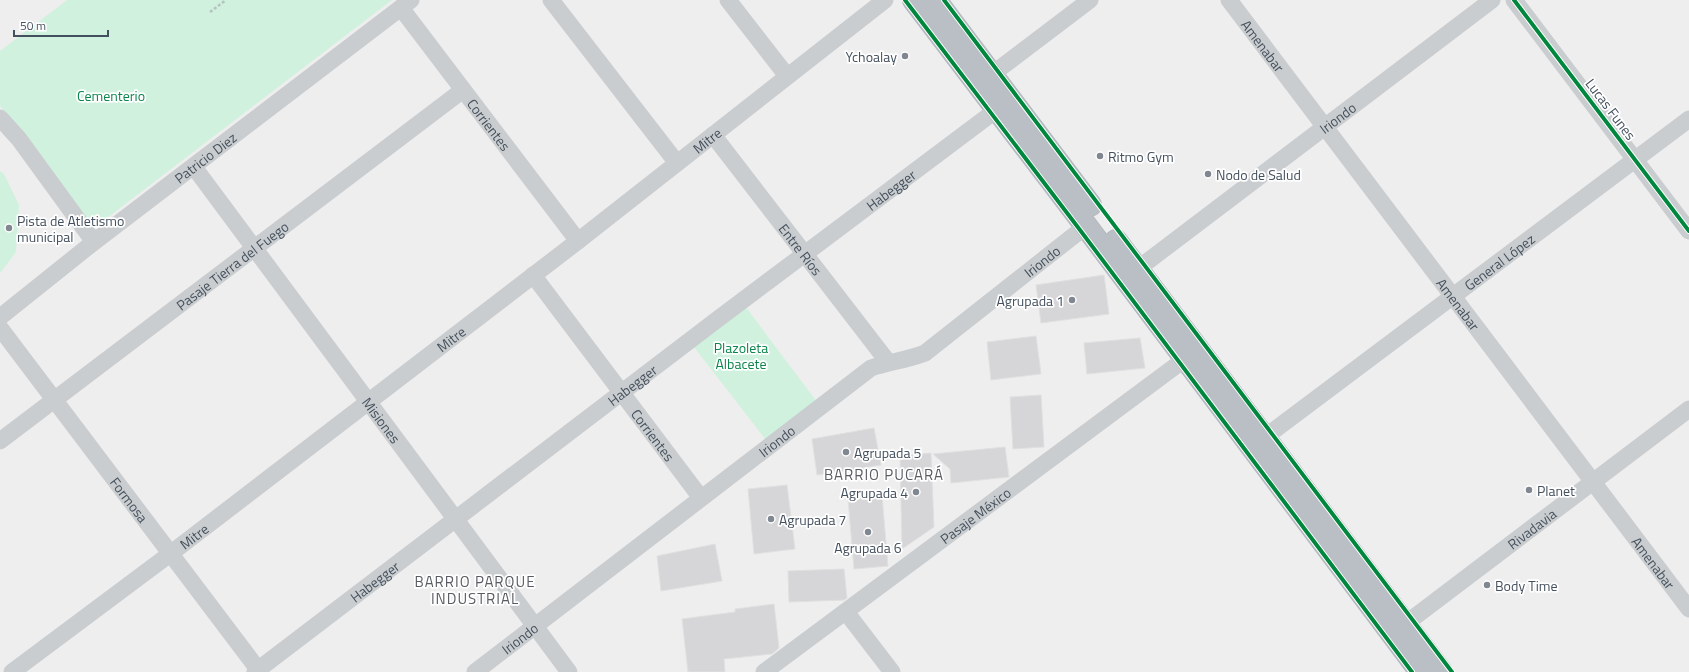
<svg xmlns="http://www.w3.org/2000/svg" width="1689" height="672" font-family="'Titillium Web',sans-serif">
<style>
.green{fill:#d0f1de}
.building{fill:#d6d6d9;stroke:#e0e0e1}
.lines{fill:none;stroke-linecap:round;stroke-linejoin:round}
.highway-casing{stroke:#b2b8bf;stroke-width:24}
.path{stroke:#b6c4c0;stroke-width:2.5;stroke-dasharray:3 2;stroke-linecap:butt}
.minor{stroke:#cacdcf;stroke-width:17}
.highway{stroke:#babfc5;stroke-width:22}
.cycleway-casing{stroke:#fff;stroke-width:6}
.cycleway{stroke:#00873e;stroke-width:4}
.poi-dot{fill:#808790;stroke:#fff;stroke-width:1.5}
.labels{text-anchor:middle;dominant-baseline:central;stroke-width:3.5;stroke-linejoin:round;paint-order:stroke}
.street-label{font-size:14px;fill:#44505d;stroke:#fff}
.poi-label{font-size:14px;fill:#44505d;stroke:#fff;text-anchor:start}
.park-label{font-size:14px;fill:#0d864d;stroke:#fff}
.neighbourhood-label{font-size:15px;letter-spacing:1px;fill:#595d63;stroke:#fff}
</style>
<rect width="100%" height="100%" fill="#efeeee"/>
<!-- green -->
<g class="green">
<polygon points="67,0 392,0 94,228 0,106 0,51"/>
<polygon points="0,171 4,174 19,205 16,252 0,273"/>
<polygon points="742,302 820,406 769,444 690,342"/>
</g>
<!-- building -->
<g class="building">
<polygon points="1104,275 1109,314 1041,323 1036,285"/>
<polygon points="1036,336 1041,374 991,380 987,342"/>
<polygon points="1140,338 1145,368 1087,374 1084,343"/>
<polygon points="1041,395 1044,447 1013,449 1010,397"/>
<polygon points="874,428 881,465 817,475 812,439"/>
<polygon points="1005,447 1009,477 951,483 950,469 933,454"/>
<polygon points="931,453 934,527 902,549 900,456"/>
<polygon points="787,485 795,549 754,554 748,489"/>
<polygon points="882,495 888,566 854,569 848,499"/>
<polygon points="715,544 722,581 661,591 657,556"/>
<polygon points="844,569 847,598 844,600 789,602 788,571"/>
<polygon points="774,604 779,648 772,654 724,659 725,672 688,672 682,619 735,612 735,609"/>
</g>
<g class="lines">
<!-- highway casing -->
<g class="highway-casing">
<g id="highway">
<polyline points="914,0 1086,226 1421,672"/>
<polyline points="935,0 1090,205"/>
<polyline points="1116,241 1441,672"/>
</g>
</g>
<!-- path -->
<polyline class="path" points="210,12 226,0"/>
<!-- minor -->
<g class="minor">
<polyline points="551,0 677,163"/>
<polyline points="728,0 787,76"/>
<path id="s1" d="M1229,0L1689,609"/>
<polyline points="1514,0 1689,231"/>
<path id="s2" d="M401,8L578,241"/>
<polyline points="991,75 1090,0"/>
<polyline points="0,118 19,139 94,242"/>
<path id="s3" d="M713,135L888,362"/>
<path id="s4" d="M194,167L569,672"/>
<path id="s5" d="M533,275L701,498"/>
<path id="s6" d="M1127,277L1492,0"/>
<path id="s7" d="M0,317L94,242L411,0"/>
<path id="s8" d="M0,328L260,672"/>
<path id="s9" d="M0,441L463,90"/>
<path id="s10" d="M1256,444L1689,119"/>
<polyline points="846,612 892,672"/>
<path id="s11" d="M1396,631L1689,409"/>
<path id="s12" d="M12,672L170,554L578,241L885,0"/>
<path id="s13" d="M255,672L714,322L1007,102"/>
<path id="s14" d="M475,672L871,368C889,362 907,360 925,353L1086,226"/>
<path id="s15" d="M764,672L1185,359"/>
</g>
<!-- highway -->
<use href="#highway" class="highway"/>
<!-- cycleway casing -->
<g class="cycleway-casing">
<g id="cycleway">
<polyline points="905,0 1080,230 1412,672"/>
<polyline points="944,0 1452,672"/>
<polyline points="1514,0 1689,231"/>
</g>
</g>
<!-- cycleway -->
<use href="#cycleway" class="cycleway"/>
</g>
<!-- markers -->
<g class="poi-dot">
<circle cx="905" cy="56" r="4"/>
<circle cx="1100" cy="156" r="4"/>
<circle cx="1208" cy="174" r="4"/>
<circle cx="9" cy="228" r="4"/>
<circle cx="1072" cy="300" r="4"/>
<circle cx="846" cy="452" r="4"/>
<circle cx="1529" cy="490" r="4"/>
<circle cx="916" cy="492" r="4"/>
<circle cx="771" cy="519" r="4"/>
<circle cx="868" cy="532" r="4"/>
<circle cx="1487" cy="585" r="4"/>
</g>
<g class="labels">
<!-- street labels -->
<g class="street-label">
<text stroke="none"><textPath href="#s1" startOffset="57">Amenabar</textPath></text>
<text transform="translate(1611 109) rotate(53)">Lucas Funes</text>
<text stroke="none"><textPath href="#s6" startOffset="264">Iriondo</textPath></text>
<text stroke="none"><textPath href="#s2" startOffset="146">Corrientes</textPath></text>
<text stroke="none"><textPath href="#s12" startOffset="875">Mitre</textPath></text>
<text stroke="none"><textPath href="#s7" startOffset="260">Patricio Diez</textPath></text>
<text stroke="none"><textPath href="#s13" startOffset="798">Habegger</textPath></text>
<text stroke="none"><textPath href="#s3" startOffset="144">Entre Ríos</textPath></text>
<text stroke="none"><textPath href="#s14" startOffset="704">Iriondo</textPath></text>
<text stroke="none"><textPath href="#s10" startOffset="304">General López</textPath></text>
<text stroke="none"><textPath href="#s9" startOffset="291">Pasaje Tierra del Fuego</textPath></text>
<text stroke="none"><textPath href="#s1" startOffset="381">Amenabar</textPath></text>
<text stroke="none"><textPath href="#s12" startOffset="551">Mitre</textPath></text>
<text stroke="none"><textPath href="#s13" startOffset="474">Habegger</textPath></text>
<text stroke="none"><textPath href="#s4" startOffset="315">Misiones</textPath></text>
<text stroke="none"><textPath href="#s5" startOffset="200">Corrientes</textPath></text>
<text stroke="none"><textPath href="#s14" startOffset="380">Iriondo</textPath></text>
<text stroke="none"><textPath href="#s8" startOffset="215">Formosa</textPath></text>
<text stroke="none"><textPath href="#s15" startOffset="263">Pasaje México</textPath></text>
<text stroke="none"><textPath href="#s11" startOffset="170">Rivadavia</textPath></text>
<text stroke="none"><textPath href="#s12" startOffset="227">Mitre</textPath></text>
<text stroke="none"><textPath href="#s1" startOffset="705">Amenabar</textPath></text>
<text stroke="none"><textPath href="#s13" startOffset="150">Habegger</textPath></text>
<text stroke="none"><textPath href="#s14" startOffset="56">Iriondo</textPath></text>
</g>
<!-- poi labels -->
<g class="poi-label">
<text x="897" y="56" text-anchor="end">Ychoalay</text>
<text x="1108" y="156">Ritmo Gym</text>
<text x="1216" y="174">Nodo de Salud</text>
<text x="17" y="220">Pista de Atletismo<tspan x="17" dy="16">municipal</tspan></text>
<text x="1064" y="300" text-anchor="end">Agrupada 1</text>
<text x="854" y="452">Agrupada 5</text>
<text x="1537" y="490">Planet</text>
<text x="908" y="492" text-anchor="end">Agrupada 4</text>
<text x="779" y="519">Agrupada 7</text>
<text x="868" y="547" text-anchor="middle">Agrupada 6</text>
<text x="1495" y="585">Body Time</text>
</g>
<!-- park labels -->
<g class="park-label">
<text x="111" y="95">Cementerio</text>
<text x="741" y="347">Plazoleta<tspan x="741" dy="16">Albacete</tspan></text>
</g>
<!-- neighbourhood labels -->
<g class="neighbourhood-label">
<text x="884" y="474">BARRIO PUCARÁ</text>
<text x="475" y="581">BARRIO PARQUE<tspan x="475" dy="17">INDUSTRIAL</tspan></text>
</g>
</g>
<!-- scale -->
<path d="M14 30v6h94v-6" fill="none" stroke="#44505d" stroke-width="2"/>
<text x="20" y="30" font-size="12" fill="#44505d" stroke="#ffffff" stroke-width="3" paint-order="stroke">50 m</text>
</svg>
